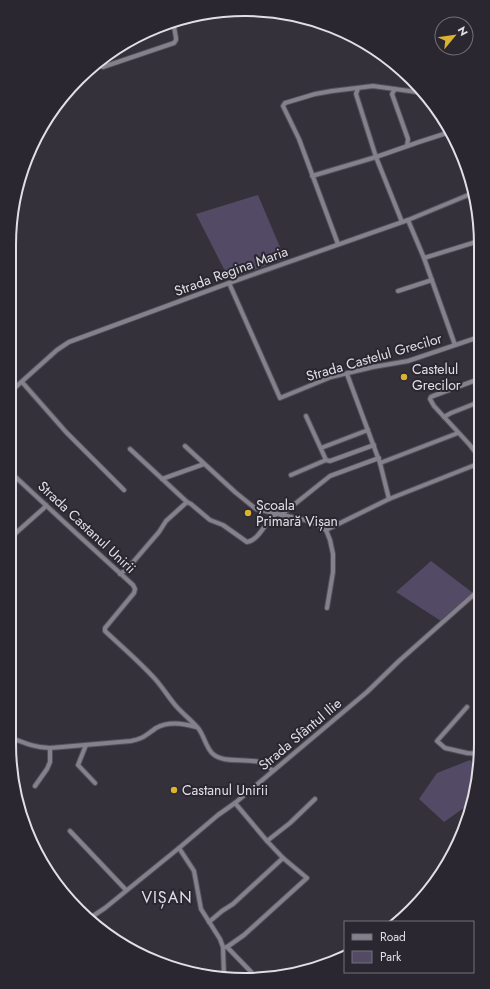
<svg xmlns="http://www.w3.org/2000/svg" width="490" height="989" font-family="Jost,sans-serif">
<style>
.green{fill:#534a66}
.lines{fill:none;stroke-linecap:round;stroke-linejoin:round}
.minor-casing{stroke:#535059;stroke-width:6}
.minor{stroke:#84808c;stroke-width:4}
.poi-dot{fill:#dcb233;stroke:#2a2730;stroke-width:1.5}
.labels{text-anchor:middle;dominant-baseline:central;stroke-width:4;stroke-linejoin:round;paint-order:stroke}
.street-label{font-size:14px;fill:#e1dfe5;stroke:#2a2730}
.poi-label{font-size:14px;fill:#e1dfe5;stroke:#2a2730;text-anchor:start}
.quarter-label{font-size:16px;letter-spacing:1px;fill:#e1deea;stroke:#2a2730}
.rim{fill:none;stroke:#e1dfe5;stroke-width:2}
</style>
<rect width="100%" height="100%" fill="#34313b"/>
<!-- green -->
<g class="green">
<polygon points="258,195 285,259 229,279 196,214"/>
<polygon points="431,561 473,593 441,621 396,592"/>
<polygon points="470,760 478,768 468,805 444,822 419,799 437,773"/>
</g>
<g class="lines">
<!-- minor casing -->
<g class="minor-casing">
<g id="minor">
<polyline points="103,67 174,43 176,40 176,38 173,21"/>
<polyline points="358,88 356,94 376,157 402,222"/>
<polyline points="395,89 392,94 408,139 407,146"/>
<polyline points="312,176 376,157 419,142 450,132"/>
<polyline points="408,220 424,258 479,241"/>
<polyline points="338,244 299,139 283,106 285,103 315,94 332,91 373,86 424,93"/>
<polyline points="424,258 455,345"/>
<polyline points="229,283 280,398 331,377 373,367 408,361 479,337"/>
<polyline points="398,291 432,280"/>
<polyline points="347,374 380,463 389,499"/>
<polyline points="479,379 433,396 431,397 430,399 434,406 469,444 480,458"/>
<polyline points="22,382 66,432 124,490"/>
<polyline points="9,393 57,350 69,342 229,283 408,220 473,193"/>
<polyline points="306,416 326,460 330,461 374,445"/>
<polyline points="444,417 451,413 479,402"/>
<polyline points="185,446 235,492 256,509 305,520 316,524 326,530 330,540 333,554 333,572 327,608"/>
<polyline points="321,448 368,430"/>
<path d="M130,449L187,502L191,504L210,520L223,525L247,542C260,540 265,521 276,514"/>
<polyline points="380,463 458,433"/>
<path d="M9,471L77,534L133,585L135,589L134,593L105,628V631C122,647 140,662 156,680C163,688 169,698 176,706C183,714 191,720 198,728C204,735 206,748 213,754C228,767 258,752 273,771"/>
<polyline points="291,475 326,460"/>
<polyline points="162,479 204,464"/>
<polyline points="281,515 330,476 379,458"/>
<polyline points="326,530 389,499 480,463"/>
<polyline points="9,539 44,508 46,505"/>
<polyline points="120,574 128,568 159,532 166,521 187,502"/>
<polyline points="467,707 437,741 445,748 467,753 480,754"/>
<path d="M9,737C22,742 35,748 50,748V762L47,769L35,786"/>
<polyline points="86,745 78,765 95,783"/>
<path d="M50,748L131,741C143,739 146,735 156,728C168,721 183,723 196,727"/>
<polyline points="70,831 126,890"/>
<polyline points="267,841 290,823 315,799"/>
<polyline points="179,848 194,871 201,909 220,939 223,947 224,976"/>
<polyline points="90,918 105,908 179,848 218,815 235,803 367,692 399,661 480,589"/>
<polyline points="209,922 222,911 233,904 283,858"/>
<polyline points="226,947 227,947 256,977"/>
<polyline points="227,947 244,935 307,878 283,858 267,841 235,803"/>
</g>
</g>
<!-- minor -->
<use href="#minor" class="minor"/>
</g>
<!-- markers -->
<g class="poi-dot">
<circle cx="404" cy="377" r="4"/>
<circle cx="248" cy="513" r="4"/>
<circle cx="174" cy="790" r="4"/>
</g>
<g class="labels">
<!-- street labels -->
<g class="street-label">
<text transform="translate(231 271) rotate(-20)">Strada Regina Maria</text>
<text transform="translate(374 357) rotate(-16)">Strada Castelul Grecilor</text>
<text transform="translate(87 527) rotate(43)">Strada Castanul Unirii</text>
<text transform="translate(300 734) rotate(-40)">Strada Sfântul Ilie</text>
</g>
<!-- poi labels -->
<g class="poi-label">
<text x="412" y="369">Castelul<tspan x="412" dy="16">Grecilor</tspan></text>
<text x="256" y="505">Școala<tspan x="256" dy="16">Primară Vișan</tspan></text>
<text x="182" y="790">Castanul Unirii</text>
</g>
<!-- quarter labels -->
<g class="quarter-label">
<text x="167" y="897">VIȘAN</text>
</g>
</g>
<!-- crop -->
<path d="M0 0H490V989H0ZM245 16H245A229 229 0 0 1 474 245V744A229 229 0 0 1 245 973H245A229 229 0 0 1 16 744V245A229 229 0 0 1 245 16Z" fill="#2a2730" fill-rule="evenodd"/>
<path class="rim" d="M245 16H245A229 229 0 0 1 474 245V744A229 229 0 0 1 245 973H245A229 229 0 0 1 16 744V245A229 229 0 0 1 245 16Z"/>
<!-- legend -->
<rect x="344" y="921" width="130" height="52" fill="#2a2730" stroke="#737178"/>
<rect x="352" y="934" width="20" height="6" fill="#84808c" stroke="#737178"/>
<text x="380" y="941" font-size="12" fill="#e1dfe5">Road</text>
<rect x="352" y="951" width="20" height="12" fill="#534a66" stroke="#737178"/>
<text x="380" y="961" font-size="12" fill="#e1dfe5">Park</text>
<!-- north arrow -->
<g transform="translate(454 36) rotate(61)"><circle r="19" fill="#2a2730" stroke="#737178"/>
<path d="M0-3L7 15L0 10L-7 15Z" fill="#dcb233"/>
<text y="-6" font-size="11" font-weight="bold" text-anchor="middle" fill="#e1dfe5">N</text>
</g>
</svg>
